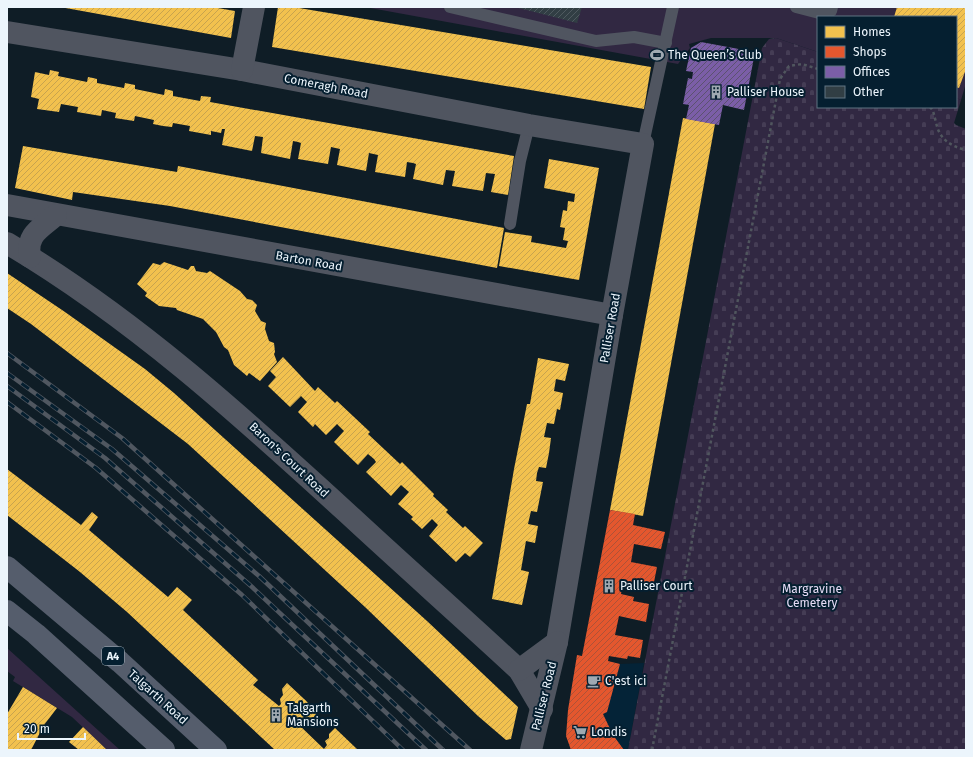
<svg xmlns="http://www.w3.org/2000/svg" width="973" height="757" font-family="'Fira Sans',sans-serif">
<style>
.built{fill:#042337}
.green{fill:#312842}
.cemetery{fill:url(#cemetery-stones)}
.homes{fill:url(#homes-hatch)}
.shops{fill:url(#shops-hatch)}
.offices{fill:url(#offices-hatch)}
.building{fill:url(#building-hatch)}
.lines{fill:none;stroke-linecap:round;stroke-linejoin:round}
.path{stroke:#50565e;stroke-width:2.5;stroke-dasharray:3 3;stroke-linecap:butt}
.lane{stroke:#505560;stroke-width:12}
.street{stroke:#505560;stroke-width:22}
.highway{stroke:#555d6c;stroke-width:22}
.rail-casing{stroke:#505760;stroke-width:4.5}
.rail{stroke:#051f30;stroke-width:3;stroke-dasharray:9;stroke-linecap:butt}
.labels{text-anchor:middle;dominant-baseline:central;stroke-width:4;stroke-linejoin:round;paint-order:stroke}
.shield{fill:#051f30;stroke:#a7b5bf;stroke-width:1}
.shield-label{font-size:11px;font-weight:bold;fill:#ecf5fc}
.poi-label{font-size:12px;fill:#ecf5fc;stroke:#051f30;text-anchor:start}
.street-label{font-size:12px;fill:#ecf5fc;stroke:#051f30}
.park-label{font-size:12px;fill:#e5dbf5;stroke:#051f30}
</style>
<defs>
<pattern id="cemetery-stones" width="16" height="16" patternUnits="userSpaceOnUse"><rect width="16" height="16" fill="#312842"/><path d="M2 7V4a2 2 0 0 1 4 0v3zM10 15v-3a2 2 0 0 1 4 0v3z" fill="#453d55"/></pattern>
<pattern id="homes-hatch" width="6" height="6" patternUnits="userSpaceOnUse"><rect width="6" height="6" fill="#f2c14e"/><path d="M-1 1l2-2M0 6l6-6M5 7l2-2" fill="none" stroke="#c7a34e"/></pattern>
<pattern id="shops-hatch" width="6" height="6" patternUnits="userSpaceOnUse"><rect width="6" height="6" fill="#e4572e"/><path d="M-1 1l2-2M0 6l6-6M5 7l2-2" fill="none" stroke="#ad5238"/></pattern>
<pattern id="offices-hatch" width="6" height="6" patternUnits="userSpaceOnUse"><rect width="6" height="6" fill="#7b5ea7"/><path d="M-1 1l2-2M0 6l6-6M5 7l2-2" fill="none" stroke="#5c5270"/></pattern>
<pattern id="building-hatch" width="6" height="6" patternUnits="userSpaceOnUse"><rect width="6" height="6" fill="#313e44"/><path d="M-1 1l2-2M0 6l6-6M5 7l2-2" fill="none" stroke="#4f5a60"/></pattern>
</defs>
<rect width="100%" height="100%" fill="#0f1d26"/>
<!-- built -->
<polygon class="built" points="577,655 620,664 644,663 628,750 571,750 570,747 566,736 568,710"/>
<!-- green -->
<g class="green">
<polygon points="365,7 966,7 966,83 961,100 956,98 956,17 818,17 818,52 776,38 711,38 689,44 690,48 678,64"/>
<polygon points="7,648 120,750 107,750 72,717 13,681 15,677 7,671"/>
</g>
<!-- cemetery -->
<polygon class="cemetery" points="776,38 818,52 818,107 956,107 956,98 961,100 954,123 956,125 966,129 966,750 628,750 762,48 769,39"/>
<!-- homes -->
<g class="homes">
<polygon points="60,7 212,7 235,11 231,38"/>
<polygon points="278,7 293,7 651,67 644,109 272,47"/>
<polygon points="897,7 966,7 966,69 959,88 956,87 956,17 894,17"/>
<polygon points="50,70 59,72 58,76 87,82 88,77 93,78 97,79 97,83 124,88 125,83 135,85 135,89 164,95 165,89 173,91 173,96 200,101 201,96 211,97 210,102 514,156 508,195 491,192 495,174 486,173 483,191 452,186 455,171 446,170 443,185 413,179 416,164 413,163 407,162 405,177 375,172 378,155 369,153 366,171 337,165 340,149 331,147 328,164 298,159 301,143 298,142 293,141 290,159 261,153 263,137 255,136 252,151 222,145 225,129 222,129 221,133 211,131 211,135 189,131 190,126 173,123 172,127 163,126 153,124 154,120 135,116 134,121 115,118 116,113 102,110 101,116 77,112 78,107 61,104 59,112 37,109 39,99 31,97 35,72 49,75"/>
<polygon points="683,118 715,124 643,516 610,510"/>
<polygon points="23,146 177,172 178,166 504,228 497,268 170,206 73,192 72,200 15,188"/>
<polygon points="549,159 599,168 579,280 499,266 505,232 532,236 531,242 566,248 568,241 563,240 565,228 560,227 563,210 567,211 568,201 574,202 575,194 544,188"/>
<polygon points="164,262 188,270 191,266 194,266 196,271 207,273 210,271 240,291 247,299 252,300 257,305 255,311 261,321 266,323 265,329 269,341 274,343 275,352 274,354 277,362 260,381 249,373 247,376 234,365 228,350 224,347 216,332 203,319 177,310 176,308 159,306 145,296 147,293 137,284 153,263 160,265"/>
<polygon points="7,273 65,312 145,369 174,393 427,621 518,707 511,739 506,740 478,716 365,607 188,444 31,324 7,308"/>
<polygon points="283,357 315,391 318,387 335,403 337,401 370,432 368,434 400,464 402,462 434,494 433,496 448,510 446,512 463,528 465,526 483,543 470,557 465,553 456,562 429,536 438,525 432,519 422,529 411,519 413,517 398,504 409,492 401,485 391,496 366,472 376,462 374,459 368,454 358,465 334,442 344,431 337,424 326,435 315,424 313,427 298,412 307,402 301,396 290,407 268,386 276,377 270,371"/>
<polygon points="538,358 569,364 565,381 556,379 554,391 563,393 560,410 557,409 554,424 547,423 544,437 551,438 549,453 546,468 539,467 537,473 536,481 543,482 537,512 531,511 528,524 538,526 535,543 526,541 521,570 529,572 522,605 492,599 514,469 527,404 530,404"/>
<polygon points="7,469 81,525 92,512 98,517 89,530 168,597 177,587 192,600 183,610 258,680 253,685 279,706 281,704 280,699 283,695 282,689 287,683 318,712 313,718 308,717 304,722 299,721 297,723 324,749 327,745 325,741 329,738 329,734 335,728 358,750 275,750 127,612 80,572 7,515"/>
<polygon points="23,687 57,708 44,725 31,750 7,750 7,714"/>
<polygon points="83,727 107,750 79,750 69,742"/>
</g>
<!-- shops -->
<polygon class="shops" points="610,510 635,514 633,525 665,532 661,549 634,544 631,562 657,567 653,587 623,582 621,594 634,597 633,601 649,604 646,622 619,616 615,635 643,640 640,658 628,656 627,659 609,656 608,661 620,664 607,712 603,714 613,735 624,750 571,750 566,736 568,710 577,655 582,656"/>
<!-- offices -->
<polygon class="offices" points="701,42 755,52 744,110 723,105 719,125 686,119 689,105 683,104 688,78 692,79 693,72 686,71 691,48"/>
<!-- building -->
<polygon class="building" points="515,7 582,7 577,23"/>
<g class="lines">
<!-- path -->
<g class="path">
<path d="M930,107C934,111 934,116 936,122C939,139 950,146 966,150"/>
<polyline points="652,750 780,79 789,66 802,64 818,69"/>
</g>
<!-- lane -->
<g class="lane">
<polyline points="450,7 596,41 634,37 666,43"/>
<polyline points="796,7 823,14 831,11 832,7"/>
<polyline points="643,144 673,7"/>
<polyline points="510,224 520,161 529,125"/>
</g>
<!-- street -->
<g class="street">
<polyline points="7,32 242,70 529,125 643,144 612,315 557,642 531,750"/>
<polyline points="242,70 254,7"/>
<polyline points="7,205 612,315"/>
<path d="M7,243C132,317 239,414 346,512C403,565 462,617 519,670L542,709"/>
<path d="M30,257C26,234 40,229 56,215"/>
<polyline points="519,670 557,642"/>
</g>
<!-- highway -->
<g class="highway">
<polyline points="7,567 120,662 216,750"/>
<polyline points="7,611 36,634 164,750"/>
</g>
<!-- rail casing -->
<g class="rail-casing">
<g id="rail">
<polyline points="7,353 122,438 470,750"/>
<polyline points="7,373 112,449 259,576 443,750"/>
<polyline points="7,386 105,458 251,586 426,750"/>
<polyline points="7,402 96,468 242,595 403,750"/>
</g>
</g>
<!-- rail -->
<use href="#rail" class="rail"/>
</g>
<!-- icons -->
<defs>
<g id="stadium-bare" transform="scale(1.08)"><path d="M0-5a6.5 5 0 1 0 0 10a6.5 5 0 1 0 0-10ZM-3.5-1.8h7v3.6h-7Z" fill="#9fa9b1" stroke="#051f30" stroke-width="2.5" paint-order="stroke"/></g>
<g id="building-bare" transform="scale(1.08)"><path d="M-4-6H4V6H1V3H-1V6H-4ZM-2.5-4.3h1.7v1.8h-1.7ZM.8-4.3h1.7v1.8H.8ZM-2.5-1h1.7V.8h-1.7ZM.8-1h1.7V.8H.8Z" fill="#9fa9b1" stroke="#051f30" stroke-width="2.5" paint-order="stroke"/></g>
<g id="cafe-bare" transform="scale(1.08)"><path d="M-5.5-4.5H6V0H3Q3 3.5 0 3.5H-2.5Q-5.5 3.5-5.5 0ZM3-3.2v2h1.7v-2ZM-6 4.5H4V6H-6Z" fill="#9fa9b1" stroke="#051f30" stroke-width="2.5" paint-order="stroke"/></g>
<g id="supermarket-bare" transform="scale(1.08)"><path d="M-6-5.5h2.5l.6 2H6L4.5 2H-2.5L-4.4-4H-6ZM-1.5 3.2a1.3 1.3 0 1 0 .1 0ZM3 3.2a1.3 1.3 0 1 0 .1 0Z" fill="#9fa9b1" stroke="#051f30" stroke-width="2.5" paint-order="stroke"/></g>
</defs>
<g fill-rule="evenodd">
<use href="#stadium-bare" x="657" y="55"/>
<use href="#building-bare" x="716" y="92"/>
<use href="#building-bare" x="609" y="586"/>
<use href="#cafe-bare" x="594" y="681"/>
<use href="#building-bare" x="276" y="715"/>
<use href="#supermarket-bare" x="580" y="732"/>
</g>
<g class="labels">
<!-- shield labels -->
<rect class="shield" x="102" y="647" width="22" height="18" rx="3"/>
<g class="shield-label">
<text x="113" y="656">A4</text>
</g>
<!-- poi labels -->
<g class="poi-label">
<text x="668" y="55">The Queen’s Club</text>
<text x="727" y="92">Palliser House</text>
<text x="620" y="586">Palliser Court</text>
<text x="605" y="681">C'est ici</text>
<text x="287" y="708">Talgarth<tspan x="287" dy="14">Mansions</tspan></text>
<text x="591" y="732">Londis</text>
</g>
<!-- street labels -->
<g class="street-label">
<text transform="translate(326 86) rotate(11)">Comeragh Road</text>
<text transform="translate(309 261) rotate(10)">Barton Road</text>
<text transform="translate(610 328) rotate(-80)">Palliser Road</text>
<text transform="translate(289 460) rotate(43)">Baron's Court Road</text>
<text transform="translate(544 696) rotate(-76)">Palliser Road</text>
<text transform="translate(158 697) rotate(42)">Talgarth Road</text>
</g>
<!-- park labels -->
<g class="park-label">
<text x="812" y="589">Margravine<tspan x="812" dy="14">Cemetery</tspan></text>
</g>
</g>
<!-- border -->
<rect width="973" height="757" fill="none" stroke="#ecf5fc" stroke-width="16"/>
<!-- legend -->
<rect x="817" y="16" width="140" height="92" fill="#051f30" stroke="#617582"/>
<rect x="825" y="26" width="20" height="12" fill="#f2c14e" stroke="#617582"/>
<text x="853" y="36" font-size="12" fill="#ecf5fc">Homes</text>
<rect x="825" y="46" width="20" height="12" fill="#e4572e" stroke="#617582"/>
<text x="853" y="56" font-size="12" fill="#ecf5fc">Shops</text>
<rect x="825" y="66" width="20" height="12" fill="#7b5ea7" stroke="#617582"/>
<text x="853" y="76" font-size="12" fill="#ecf5fc">Offices</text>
<rect x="825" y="86" width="20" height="12" fill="#313e44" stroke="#617582"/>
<text x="853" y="96" font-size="12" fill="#ecf5fc">Other</text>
<!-- scale -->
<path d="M18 733v6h67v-6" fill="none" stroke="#ecf5fc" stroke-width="2"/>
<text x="24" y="733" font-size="12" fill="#ecf5fc" stroke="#051f30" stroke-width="3" paint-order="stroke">20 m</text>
</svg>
